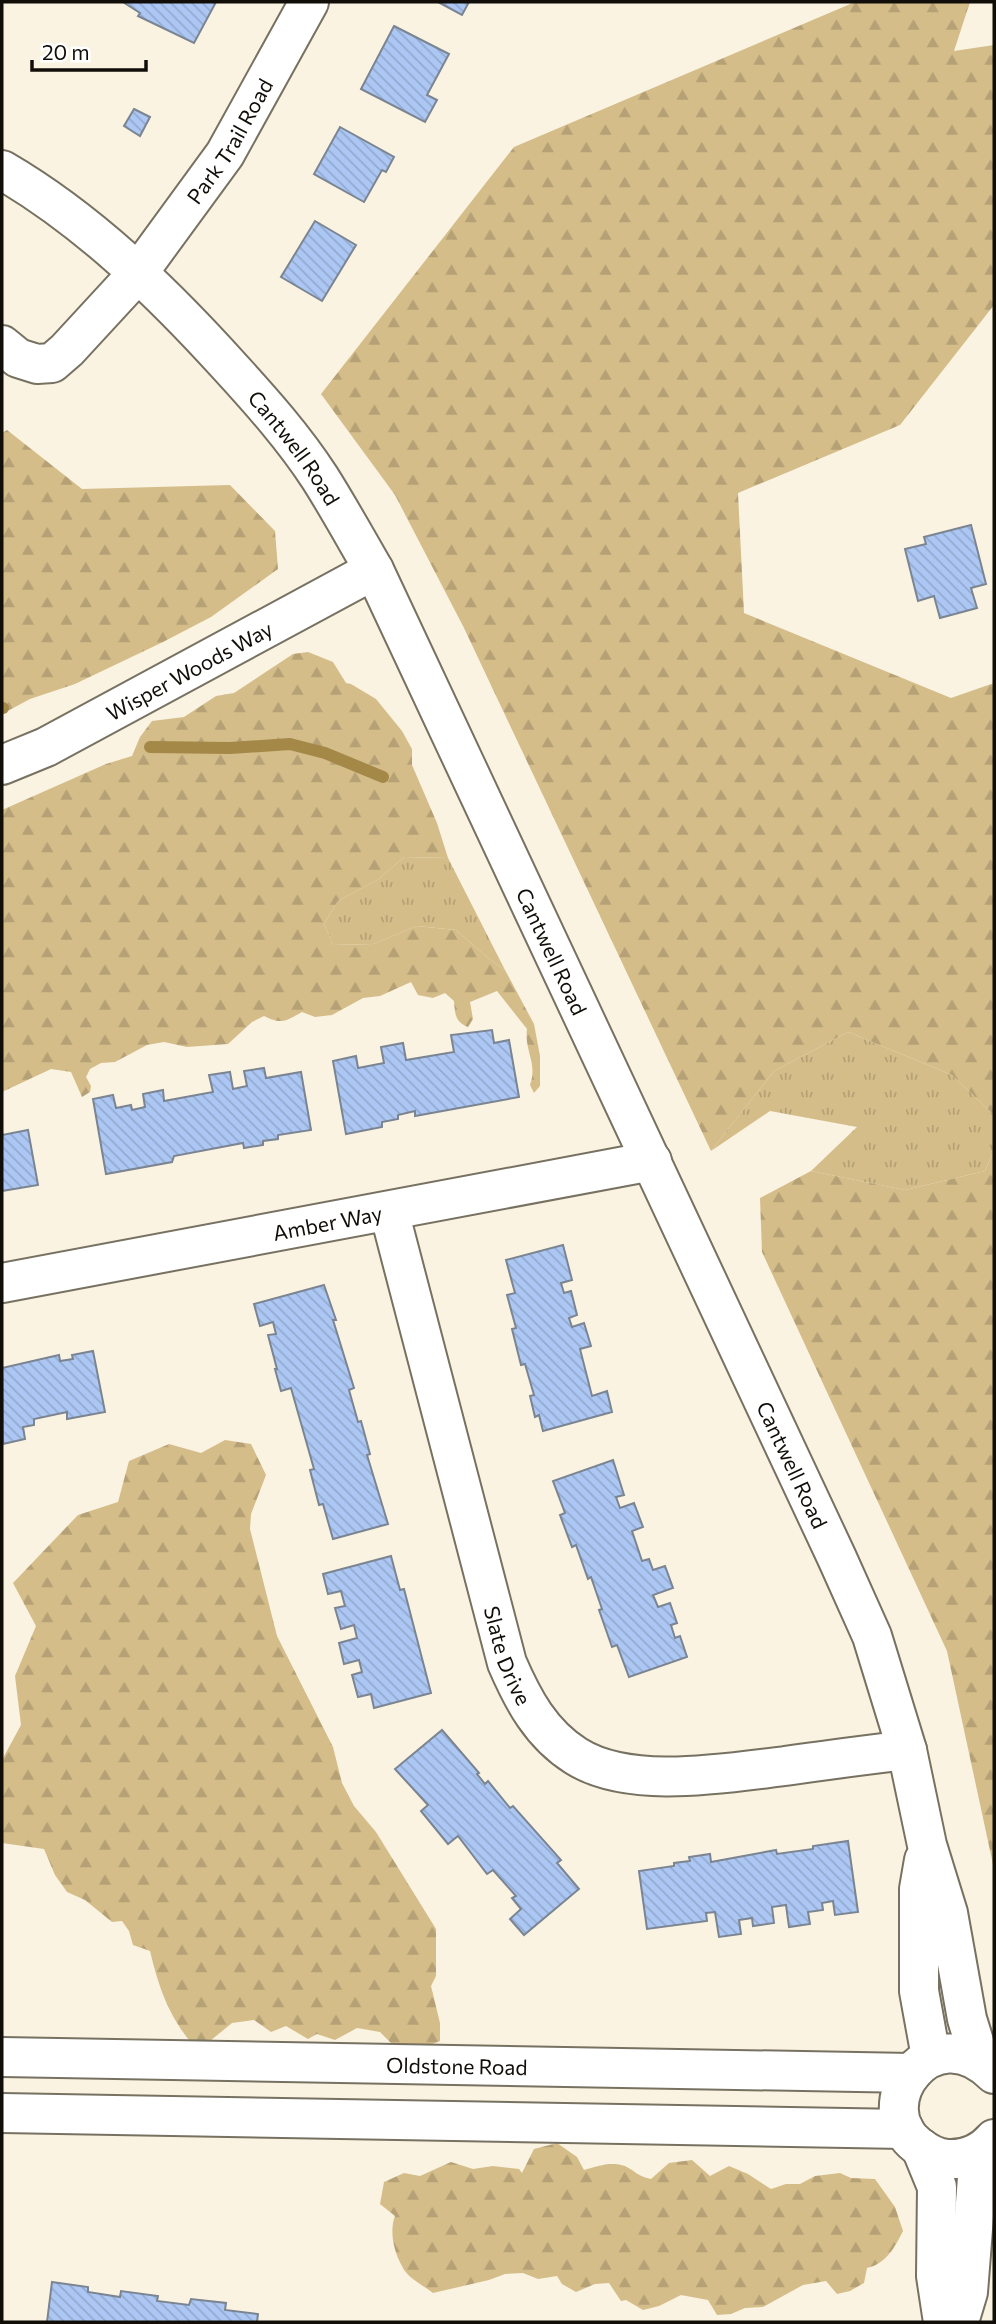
<svg xmlns="http://www.w3.org/2000/svg" width="996" height="2324" font-family="Commissioner,sans-serif">
<style>
.grass{fill:url(#grass-tufts)}
.forest{fill:url(#forest-firs)}
.lines{fill:none;stroke-linecap:round;stroke-linejoin:round}
.stream{stroke:#a38848;stroke-width:12}
.building{fill:url(#building-back-hatch);stroke:#7b8491;stroke-width:2}
.minor-casing{stroke:#777162;stroke-width:42}
.minor{stroke:#fff;stroke-width:38}
.labels{text-anchor:middle;dominant-baseline:central;stroke-width:5;stroke-linejoin:round;paint-order:stroke}
.street-label{font-size:21px;fill:#110e09;stroke:#fff}
</style>
<defs>
<pattern id="grass-tufts" width="24" height="20" patternUnits="userSpaceOnUse" patternTransform="scale(1.75)"><rect width="24" height="20" fill="#d4bd89"/><path d="M3 7l-1-3M5 7V3M7 7l1-3M15 17l-1-3M17 17v-4M19 17l1-3" fill="none" stroke="#b5a175"/></pattern>
<pattern id="forest-firs" width="22" height="20" patternUnits="userSpaceOnUse" patternTransform="scale(1.75)"><rect width="22" height="20" fill="#d4bd89"/><path d="M5 1l3.5 6h-7zM16 11l3.5 6h-7z" fill="#b5a175"/></pattern>
<pattern id="building-back-hatch" width="6" height="6" patternUnits="userSpaceOnUse" patternTransform="scale(1.75)"><rect width="6" height="6" fill="#acc7f4"/><path d="M-1 5l2 2M0 0l6 6M5-1l2 2" fill="none" stroke="#93aad0"/></pattern>
</defs>
<rect width="100%" height="100%" fill="#faf3e2"/>
<!-- grass -->
<g class="grass">
<polygon points="404,857 448,858 505,970 488,958 456,930 417,926 373,944 333,945 324,924 338,901 379,879"/>
<polygon points="848,1032 952,1075 994,1115 994,1150 985,1171 905,1190 811,1171 857,1127 770,1111 711,1151 774,1071"/>
</g>
<!-- forest -->
<g class="forest">
<polygon points="855,2 970,2 954,51 994,45 994,305 900,425 738,493 744,613 951,698 994,683 994,1115 952,1075 848,1032 774,1071 711,1151 464,628 395,495 321,394 514,147"/>
<polygon points="7,430 82,489 230,485 275,531 278,569 211,617 163,642 75,684 30,699 2,714 2,433"/>
<path d="M308,652L333,662L346,683L351,684L376,699L402,731L412,749V765L437,823L448,858L404,857L379,879L338,901L324,924L333,945L373,944L417,926L456,930L488,958L505,970L534,1024L540,1056V1086L534,1093L530,1085C538,1063 524,1051 527,1029L497,991L470,1002L473,1019L468,1027C455,1022 455,1014 454,1001L445,993L433,998L418,995L411,982L380,996L363,998L332,1015L315,1017L302,1012C286,1021 282,1025 264,1016L252,1022L228,1044L187,1047L164,1042L147,1045L115,1062L101,1063L90,1069L86,1077L91,1086L90,1092L82,1097L71,1072L51,1069L2,1092V810L106,764L132,756L140,737L152,721L184,717L216,696L234,693L293,654Z"/>
<polygon points="994,1150 994,1869 947,1651 762,1252 760,1198 811,1171 905,1190 985,1171"/>
<path d="M225,1440L251,1444L266,1475L251,1514L250,1529L277,1636L333,1747L342,1783L354,1806L376,1832L436,1929V1976L431,1986L440,2023V2041L420,2049L394,2046L380,2032L357,2028L335,2040L317,2034L308,2039L286,2026L271,2032L254,2020L232,2023L210,2041L192,2044C168,2014 159,1988 150,1951L133,1945L129,1931L122,1921L112,1922L85,1900L67,1892L55,1875L44,1849L2,1843V1760L21,1725L15,1676L36,1626L13,1583L78,1515L118,1502L129,1461L169,1444L201,1453Z"/>
<path d="M557,2143L577,2157L584,2170C597,2166 612,2161 625,2166C635,2171 639,2177 651,2179L669,2163L692,2160L710,2176L729,2166L748,2174L771,2189L786,2184H800L815,2176L840,2173L851,2178L875,2179L895,2207L903,2231C895,2247 886,2264 867,2268L864,2283L850,2291L837,2294L826,2281L803,2285L763,2307L745,2308L731,2314L717,2315L708,2300L681,2295L659,2306L643,2310L626,2300L621,2301L609,2283L595,2284L576,2292L562,2284L557,2276L538,2279L523,2273L505,2274L489,2280L433,2293C423,2285 407,2278 402,2266C394,2252 389,2231 395,2216L380,2204L384,2182L404,2173L420,2176L451,2162L473,2169L493,2166L519,2169L522,2173L534,2149Z"/>
</g>
<g class="lines">
<!-- stream -->
<g class="stream">
<polyline points="2,708 3,708"/>
<polyline points="150,747 230,748 290,744 325,753 383,777"/>
</g>
</g>
<!-- building -->
<g class="building">
<polygon points="123,2 216,2 194,43 138,16 140,13"/>
<polygon points="438,2 469,2 462,15"/>
<polygon points="394,26 449,54 427,95 437,100 425,122 361,89"/>
<polygon points="134,109 150,117 140,136 124,126"/>
<polygon points="340,127 394,157 386,172 382,170 364,202 314,174"/>
<polygon points="315,221 356,245 322,301 281,277"/>
<polygon points="971,525 986,584 971,588 977,608 940,618 934,596 918,601 905,549 926,544 924,537"/>
<polygon points="492,1030 494,1043 509,1040 519,1097 415,1116 415,1111 398,1115 398,1119 382,1122 382,1127 346,1134 333,1061 356,1056 358,1068 384,1063 381,1047 403,1043 406,1060 454,1052 451,1035"/>
<polygon points="264,1068 266,1078 301,1072 311,1130 278,1135 278,1139 263,1141 263,1145 244,1148 243,1143 174,1156 172,1162 106,1174 93,1099 113,1095 116,1108 131,1105 132,1110 145,1107 143,1094 163,1090 164,1101 213,1092 209,1075 230,1072 233,1089 247,1086 244,1071"/>
<polygon points="28,1130 38,1185 2,1191 2,1135"/>
<polygon points="563,1245 572,1280 561,1283 564,1293 571,1291 577,1315 569,1318 572,1327 584,1323 591,1346 580,1349 592,1396 607,1391 612,1412 543,1431 539,1415 535,1417 530,1396 534,1395 525,1364 521,1365 512,1329 516,1328 507,1295 515,1293 506,1260"/>
<polygon points="324,1285 336,1320 333,1320 354,1388 349,1390 358,1422 361,1421 370,1454 367,1455 388,1524 333,1539 323,1504 319,1505 310,1470 314,1469 291,1388 281,1391 275,1369 277,1369 268,1335 276,1334 273,1322 260,1326 254,1304"/>
<polygon points="93,1351 105,1412 67,1419 67,1412 34,1419 34,1425 23,1427 25,1439 3,1444 2,1368 59,1355 60,1361 73,1359 72,1355"/>
<polygon points="613,1460 624,1495 616,1497 620,1508 634,1503 643,1527 632,1531 642,1561 649,1559 653,1570 665,1566 673,1588 653,1595 658,1607 670,1603 677,1623 671,1625 675,1638 680,1636 687,1657 629,1677 617,1645 612,1647 599,1610 602,1609 591,1577 588,1579 576,1545 572,1547 560,1515 565,1513 553,1481"/>
<polygon points="391,1556 400,1590 404,1589 431,1693 374,1708 371,1694 358,1697 352,1675 362,1672 359,1660 344,1664 339,1643 357,1638 354,1625 341,1629 335,1608 345,1606 341,1591 328,1594 323,1574"/>
<polygon points="442,1730 479,1773 477,1774 485,1784 488,1781 510,1808 513,1806 561,1860 557,1863 579,1889 524,1935 510,1919 521,1909 512,1898 516,1896 493,1870 487,1874 458,1836 448,1844 421,1811 428,1805 395,1769"/>
<polygon points="848,1841 858,1912 835,1915 833,1901 822,1903 823,1910 808,1912 810,1924 789,1927 786,1905 772,1907 774,1923 753,1926 752,1918 739,1920 741,1934 719,1937 715,1912 706,1913 707,1921 647,1929 639,1871 674,1866 674,1863 690,1861 689,1857 710,1854 711,1862 776,1850 777,1854 813,1849 813,1846"/>
<polygon points="52,2282 88,2287 88,2292 120,2297 121,2291 158,2296 157,2301 189,2305 191,2299 226,2303 225,2310 258,2314 257,2322 47,2322"/>
</g>
<g class="lines">
<!-- minor casing -->
<g class="minor-casing">
<g id="minor">
<path id="s1" d="M2,170C88,220 163,293 230,367C262,402 294,438 320,478C339,508 356,539 374,570L837,1558L872,1636L907,1750L927,1845L948,1913L967,2019L980,2061"/>
<path id="s2" d="M2,345L18,358L37,364L52,363L67,350L138,273L225,154L309,2"/>
<path id="s3" d="M2,765L46,747L374,570"/>
<path id="s4" d="M389,1211L507,1663C523,1700 541,1734 576,1756C630,1790 725,1773 785,1766C826,1760 866,1755 907,1750"/>
<path id="s5" d="M2,1283L652,1161"/>
<polyline points="924,1860 919,1889 919,1991 931,2057"/>
<path id="s6" d="M2,2057L912,2073"/>
<path d="M994,2074C932,2012 865,2106 918,2146C927,2153 936,2158 947,2159C966,2160 982,2153 994,2139"/>
<polyline points="2,2113 904,2129"/>
<polyline points="921,2148 937,2187 936,2276 943,2322"/>
<polyline points="959,2322 968,2292 979,2153"/>
</g>
</g>
<!-- minor -->
<use href="#minor" class="minor"/>
</g>
<g class="labels">
<!-- street labels -->
<g class="street-label">
<text stroke="none"><textPath href="#s2" startOffset="341">Park Trail Road</textPath></text>
<text stroke="none"><textPath href="#s1" startOffset="406">Cantwell Road</textPath></text>
<text stroke="none"><textPath href="#s3" startOffset="210">Wisper Woods Way</textPath></text>
<text stroke="none"><textPath href="#s1" startOffset="973">Cantwell Road</textPath></text>
<text stroke="none"><textPath href="#s5" startOffset="331">Amber Way</textPath></text>
<text stroke="none"><textPath href="#s1" startOffset="1540">Cantwell Road</textPath></text>
<text stroke="none"><textPath href="#s4" startOffset="460">Slate Drive</textPath></text>
<text stroke="none"><textPath href="#s6" startOffset="455">Oldstone Road</textPath></text>
</g>
</g>
<!-- border -->
<rect width="996" height="2324" fill="none" stroke="#110e09" stroke-width="7"/>
<!-- scale -->
<path d="M32 60v10h114v-10" fill="none" stroke="#110e09" stroke-width="3.5"/>
<text x="42" y="60" font-size="21" fill="#110e09" stroke="#ffffff" stroke-width="5" paint-order="stroke">20 m</text>
</svg>
